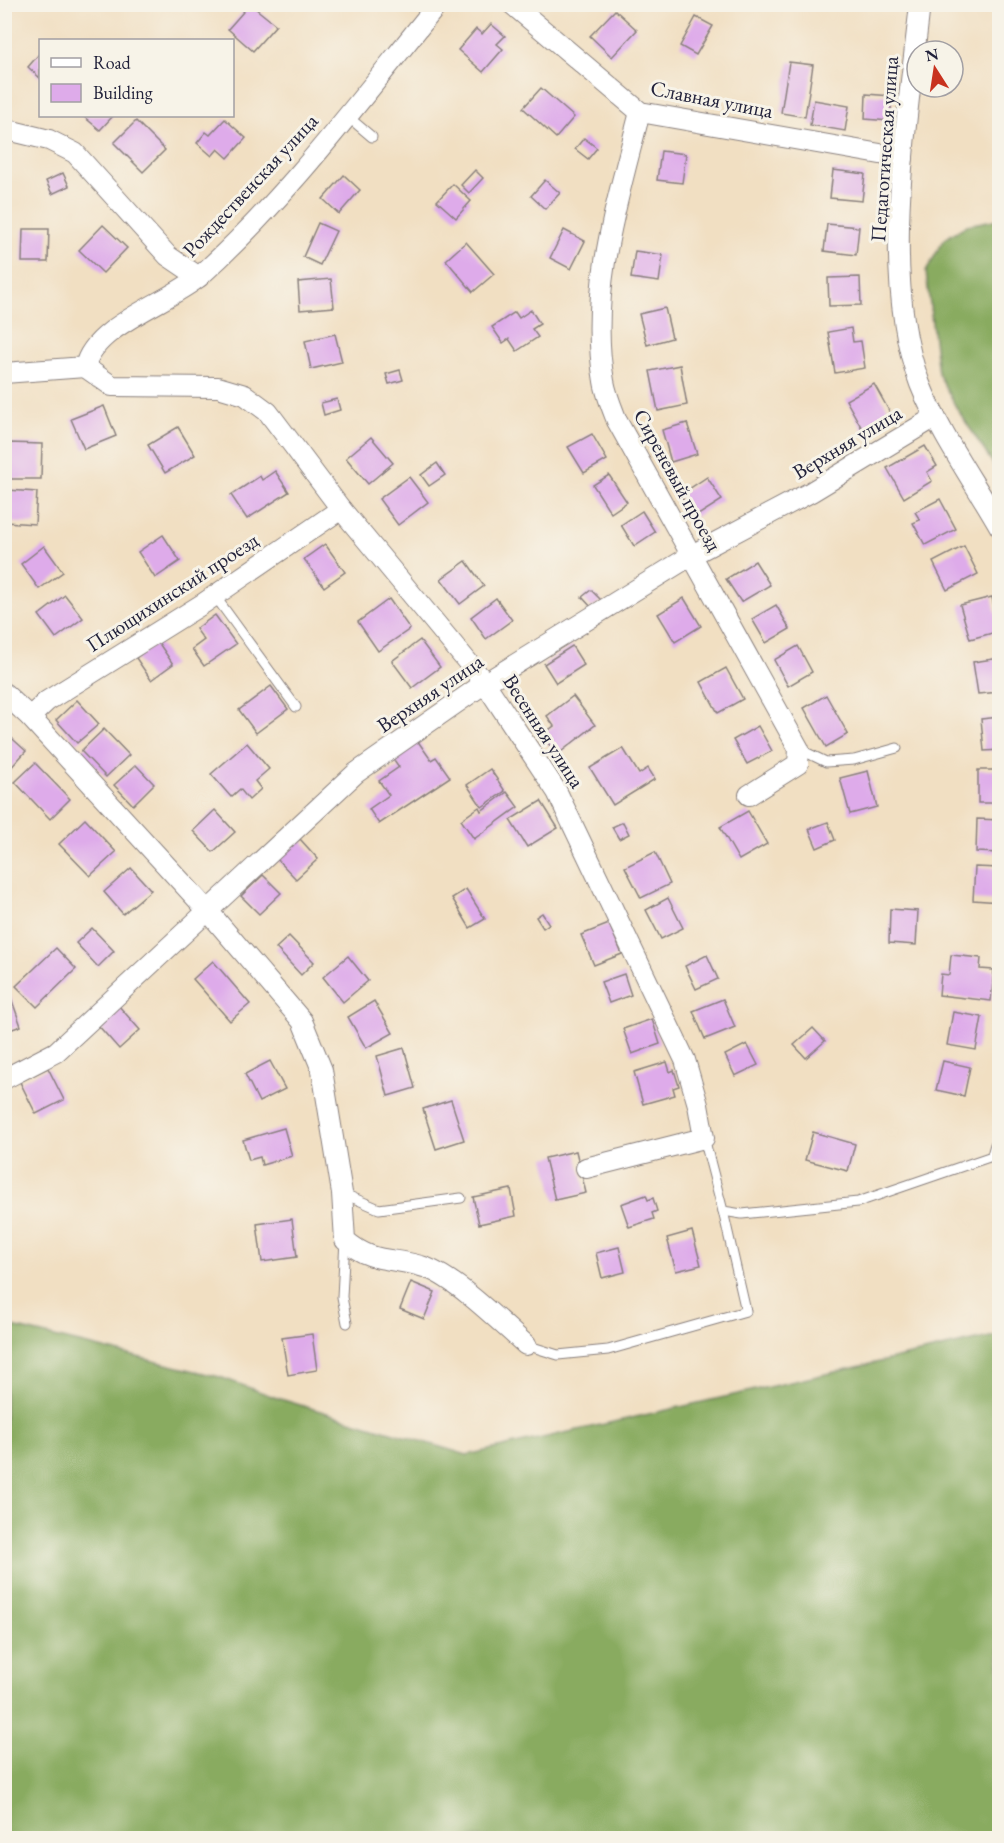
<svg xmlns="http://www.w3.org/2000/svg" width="1004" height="1843" font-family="'EB Garamond',serif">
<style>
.forest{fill:#89ab60;stroke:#56664e;stroke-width:1.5}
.building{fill:#deabea}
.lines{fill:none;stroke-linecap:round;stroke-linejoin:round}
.service-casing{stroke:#8a807e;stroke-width:11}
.minor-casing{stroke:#8a807e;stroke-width:22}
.service{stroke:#fff;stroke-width:9}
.minor{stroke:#fff;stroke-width:20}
.labels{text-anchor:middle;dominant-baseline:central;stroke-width:6;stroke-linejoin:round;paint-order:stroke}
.street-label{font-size:21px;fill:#22223b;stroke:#f7f3e8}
</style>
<rect width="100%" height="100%" fill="#f7f3e8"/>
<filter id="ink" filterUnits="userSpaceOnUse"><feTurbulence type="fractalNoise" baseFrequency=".0167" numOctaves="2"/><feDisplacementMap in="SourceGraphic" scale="12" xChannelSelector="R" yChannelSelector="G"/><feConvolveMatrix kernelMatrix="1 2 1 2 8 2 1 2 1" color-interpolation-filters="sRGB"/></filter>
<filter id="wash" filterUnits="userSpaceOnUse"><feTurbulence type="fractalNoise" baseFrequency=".008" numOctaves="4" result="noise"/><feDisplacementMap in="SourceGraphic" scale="24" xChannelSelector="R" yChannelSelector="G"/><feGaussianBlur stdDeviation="1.35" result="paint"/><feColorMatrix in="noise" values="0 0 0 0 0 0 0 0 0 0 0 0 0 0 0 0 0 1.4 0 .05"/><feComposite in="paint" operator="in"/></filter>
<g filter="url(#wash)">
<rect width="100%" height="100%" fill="#f1dfc2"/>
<!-- forest -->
<g class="forest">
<polygon points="999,219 1000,219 999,473 956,407 938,373 926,272 944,239 967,225"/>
<polygon points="5,1325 220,1377 277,1398 467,1455 999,1335 999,1838 5,1838"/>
</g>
<g id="blocks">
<!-- building -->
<g class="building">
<polygon points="250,4 276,25 253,51 228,29"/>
<polygon points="615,10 637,30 612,57 590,36"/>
<polygon points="696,17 713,26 696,55 680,46"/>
<polygon points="491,24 505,36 497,44 503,49 483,72 458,50 476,29 482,34"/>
<polygon points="40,53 40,78 28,67"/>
<polygon points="789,62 813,65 805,117 781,113"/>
<polygon points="541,88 574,117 556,138 523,108"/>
<polygon points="866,94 892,96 890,121 865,119"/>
<polygon points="814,100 849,106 845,131 810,125"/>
<polygon points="83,116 113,116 100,130"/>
<polygon points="225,119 246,138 228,158 218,149 212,156 197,143 206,132 210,135"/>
<polygon points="136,121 165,150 143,172 114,143"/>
<polygon points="584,138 597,148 588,159 575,149"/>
<polygon points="661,151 686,154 682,183 657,180"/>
<polygon points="475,170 483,178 469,193 461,185"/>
<polygon points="833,170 865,174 862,201 830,198"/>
<polygon points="63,173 69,186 52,194 46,181"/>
<polygon points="344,175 360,190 339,214 323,199"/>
<polygon points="545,180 560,193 545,209 531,196"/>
<polygon points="453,184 471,201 456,218 437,201"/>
<polygon points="318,223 336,231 320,265 303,257"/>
<polygon points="827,224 859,227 856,255 824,251"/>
<polygon points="103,225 127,248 103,273 79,250"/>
<polygon points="23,229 49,229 48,262 22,262"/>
<polygon points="564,230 585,241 571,269 550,258"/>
<polygon points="466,242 494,274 473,292 446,260"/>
<polygon points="635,251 663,255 659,282 631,278"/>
<polygon points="860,277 861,305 829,306 828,278"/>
<polygon points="331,279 334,307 300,310 298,282"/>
<polygon points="665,308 672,338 647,345 639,314"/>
<polygon points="531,310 540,324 532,329 538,337 517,351 509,339 503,343 492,327 515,312 519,318"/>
<polygon points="851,328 853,342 861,341 865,368 835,373 828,332"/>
<polygon points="335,334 342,362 311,369 305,341"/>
<polygon points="680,365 687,405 658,411 650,371"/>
<polygon points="400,370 403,380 389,384 386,374"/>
<polygon points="874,384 892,416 864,432 846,400"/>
<polygon points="337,399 340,410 324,415 321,403"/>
<polygon points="104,406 116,436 84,449 71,419"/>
<polygon points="687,423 697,454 671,462 662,430"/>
<polygon points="178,427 195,455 165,473 148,445"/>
<polygon points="592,434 607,460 584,473 568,447"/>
<polygon points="371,437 393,463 368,484 346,458"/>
<polygon points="8,443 42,444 41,479 8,479"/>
<polygon points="925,446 937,466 927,472 932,481 904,498 887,468"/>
<polygon points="437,463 445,475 429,486 421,475"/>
<polygon points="275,471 289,492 247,519 231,495 260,476 262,480"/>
<polygon points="609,475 627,502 611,513 593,485"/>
<polygon points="409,477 428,502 398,525 379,499"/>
<polygon points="707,477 722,500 695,517 680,495"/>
<polygon points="7,490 37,492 35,524 5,522"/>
<polygon points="940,499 956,529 925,545 913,523 920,520 915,512"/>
<polygon points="642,511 655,532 634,546 621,525"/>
<polygon points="163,535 180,561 155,578 138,552"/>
<polygon points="325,544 345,572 324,587 304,559"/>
<polygon points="44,546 63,572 39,589 21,564"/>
<polygon points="964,546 978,574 947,590 933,562"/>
<polygon points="466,561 484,586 460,604 441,579"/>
<polygon points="755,561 770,585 741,602 726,579"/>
<polygon points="591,590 601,600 592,608 582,597"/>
<polygon points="65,595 83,618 56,638 39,615"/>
<polygon points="992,597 1000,631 970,639 960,605"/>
<polygon points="496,598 512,620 486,639 471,617"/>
<polygon points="684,598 701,626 675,642 658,614"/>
<polygon points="389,599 410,629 378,651 358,622"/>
<polygon points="776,605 790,629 766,643 752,619"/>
<polygon points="215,615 236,644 204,666 192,649 204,640 196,629"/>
<polygon points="420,640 440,667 412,688 392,661"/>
<polygon points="158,642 173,664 151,680 136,658"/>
<polygon points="572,646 584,665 556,683 544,664"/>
<polygon points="798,646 812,672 788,686 774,660"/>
<polygon points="1000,658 1000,692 978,694 973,662"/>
<polygon points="726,668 743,699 718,713 701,682"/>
<polygon points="271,686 288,709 256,733 239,710"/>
<polygon points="826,695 848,734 826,747 804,708"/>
<polygon points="573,696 595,725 557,755 542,735 554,726 547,716"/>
<polygon points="77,700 99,724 77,743 56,720"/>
<polygon points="1000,717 1000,750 984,751 981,719"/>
<polygon points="758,726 772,751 747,764 733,740"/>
<polygon points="104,729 129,755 106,777 81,751"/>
<polygon points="4,731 26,751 8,771 4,768"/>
<polygon points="417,740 431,760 436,757 450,777 379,824 369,809 389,795 379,781 399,767 392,757"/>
<polygon points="247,743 269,769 255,781 261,789 249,800 240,789 231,797 211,774"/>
<polygon points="623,748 639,774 648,768 655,779 613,805 590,768"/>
<polygon points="35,763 70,799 50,819 15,782"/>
<polygon points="136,765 154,784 133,805 114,785"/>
<polygon points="490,769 505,791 482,807 467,785"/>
<rect x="978" y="770" width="22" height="33"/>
<polygon points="868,771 877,807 850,814 840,778"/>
<polygon points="507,792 518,807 474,839 461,820 479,807 481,811"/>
<polygon points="541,801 558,828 527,847 510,820"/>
<polygon points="215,810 235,832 213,852 193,831"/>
<polygon points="748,811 767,844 739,860 720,827"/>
<polygon points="85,819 116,852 90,876 59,844"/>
<polygon points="977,819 1000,820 1000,853 976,852"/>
<polygon points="623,822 629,834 619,839 612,827"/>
<polygon points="828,822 835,840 817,848 809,829"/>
<polygon points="300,839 318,859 296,879 277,859"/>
<polygon points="655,852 670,884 641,898 625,867"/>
<polygon points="975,867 1000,868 1000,902 973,900"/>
<polygon points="131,868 151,890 123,914 104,892"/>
<polygon points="263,875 281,893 259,914 241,896"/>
<polygon points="466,889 485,919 470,928 452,898"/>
<polygon points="668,898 683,928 661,939 646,910"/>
<polygon points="890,909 918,911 916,945 889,943"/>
<polygon points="542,913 549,924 543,928 536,917"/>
<polygon points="609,924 622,954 594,965 581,935"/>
<polygon points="92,928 114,951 98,967 76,943"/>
<polygon points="289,936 314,962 301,975 276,948"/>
<polygon points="56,948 76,969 37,1007 16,986"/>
<polygon points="707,955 718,979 696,989 685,966"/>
<polygon points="951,955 981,958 980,969 994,970 991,1001 939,995 941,974 949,975"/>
<polygon points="348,956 368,981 343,1002 323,977"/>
<polygon points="213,961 250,1004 230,1021 193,979"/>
<polygon points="624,974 631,995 609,1003 601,982"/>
<polygon points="10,995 21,1026 4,1032 4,996"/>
<polygon points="723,999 735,1027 705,1039 693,1011"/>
<polygon points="374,1001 393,1033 366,1048 348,1017"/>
<polygon points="118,1005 140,1030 119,1049 97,1024"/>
<polygon points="953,1012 982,1017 976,1050 947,1045"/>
<polygon points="652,1019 660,1044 632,1054 623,1029"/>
<polygon points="813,1028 825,1041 806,1058 794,1045"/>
<polygon points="747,1044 758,1065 735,1076 725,1055"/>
<polygon points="404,1048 415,1088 388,1096 377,1056"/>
<polygon points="270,1061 285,1089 259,1102 245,1074"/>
<polygon points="943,1061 970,1067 964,1096 936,1090"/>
<polygon points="667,1062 670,1072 674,1070 679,1086 673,1088 675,1095 643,1104 634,1072"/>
<polygon points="48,1068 64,1100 36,1114 20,1082"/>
<polygon points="451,1100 464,1140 436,1149 423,1109"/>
<polygon points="284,1128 292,1156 262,1165 260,1157 249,1160 243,1140"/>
<polygon points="813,1132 855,1144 848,1171 805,1160"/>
<polygon points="576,1151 586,1193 555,1200 545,1158"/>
<polygon points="511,1189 516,1216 479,1224 473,1197"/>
<polygon points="646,1195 648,1200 653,1198 657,1211 652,1213 654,1219 629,1227 621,1204"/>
<polygon points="292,1219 297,1257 262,1262 257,1224"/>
<polygon points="692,1231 701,1265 676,1271 667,1238"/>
<polygon points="619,1247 625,1272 602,1278 596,1253"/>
<polygon points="411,1282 435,1292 424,1319 400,1309"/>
<polygon points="312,1334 317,1370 288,1375 282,1338"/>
</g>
</g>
</g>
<g filter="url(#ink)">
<use href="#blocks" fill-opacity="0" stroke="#8a807e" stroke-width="1.5"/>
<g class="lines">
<!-- service casing -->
<g class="service-casing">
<g id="service">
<polyline points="346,115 372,137"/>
<polyline points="215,596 296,707"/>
<polyline points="799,749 826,762 854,760 897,748"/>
<polyline points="704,1138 723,1211 742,1214 858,1202 998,1154"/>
<polyline points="342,1193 379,1209 461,1198"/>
<polyline points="345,1240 342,1297 347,1323"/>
<polyline points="526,1345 558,1355 608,1350 746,1311 723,1211"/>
</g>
</g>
<!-- minor casing -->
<g class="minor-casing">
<g id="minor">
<polyline points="512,4 640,112 903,158"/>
<path d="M920,4C908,118 879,276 920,384C940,434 973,480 1000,527"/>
<path d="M640,112C618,199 588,291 604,381C606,394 612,408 617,421L799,749L798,764L749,795"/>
<polyline points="4,129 49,140 75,153 168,256 199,277"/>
<polyline points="85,367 112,386 218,387 245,395 268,412 341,509 485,683 557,792 685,1060 698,1105 704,1138 586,1168"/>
<path d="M4,373L85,367C93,326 170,302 200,276C289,196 362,97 438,4"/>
<path d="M4,693L30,717L208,911L302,1021L322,1070L342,1193L345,1240C374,1266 395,1256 427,1268C458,1280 501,1323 526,1345"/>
<polyline points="30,717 47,701 204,603 341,509"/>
<polyline points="4,1079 56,1052 356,773 485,683 692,555 811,492 935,417"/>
<polyline points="998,1154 1000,1147"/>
</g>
</g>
<!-- service -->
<use href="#service" class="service"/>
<!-- minor -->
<use href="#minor" class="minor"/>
</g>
</g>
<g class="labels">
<!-- street labels -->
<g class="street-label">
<text transform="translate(712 99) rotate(11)">Славная улица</text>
<text transform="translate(884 149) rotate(-86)">Педагогическая улица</text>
<text transform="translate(250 185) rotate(-47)">Рождественская улица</text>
<text transform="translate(847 442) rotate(-31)">Верхняя улица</text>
<text transform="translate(678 480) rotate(61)">Сиреневый проезд</text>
<text transform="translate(172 592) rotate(-33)">Плющихинский проезд</text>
<text transform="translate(430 693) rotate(-34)">Верхняя улица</text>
<text transform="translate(544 731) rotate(57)">Весенняя улица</text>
</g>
</g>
<!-- margin -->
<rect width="1004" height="1843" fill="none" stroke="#f7f3e8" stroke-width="24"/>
<!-- legend -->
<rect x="39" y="39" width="195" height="78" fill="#f7f3e8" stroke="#a29fa3" stroke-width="1.5"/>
<rect x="51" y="58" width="30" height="9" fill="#ffffff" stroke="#a29fa3" stroke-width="1.5"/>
<text x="93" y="69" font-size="18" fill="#22223b">Road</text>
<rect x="51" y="84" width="30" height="18" fill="#deabea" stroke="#a29fa3" stroke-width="1.5"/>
<text x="93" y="99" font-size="18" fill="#22223b">Building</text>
<!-- north arrow -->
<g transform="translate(935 69) rotate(348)"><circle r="28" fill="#f7f3e8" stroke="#a29fa3" stroke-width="1.5"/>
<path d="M0-4.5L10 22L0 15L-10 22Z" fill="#c8321e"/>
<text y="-9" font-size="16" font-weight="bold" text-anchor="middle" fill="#22223b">N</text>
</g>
</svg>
